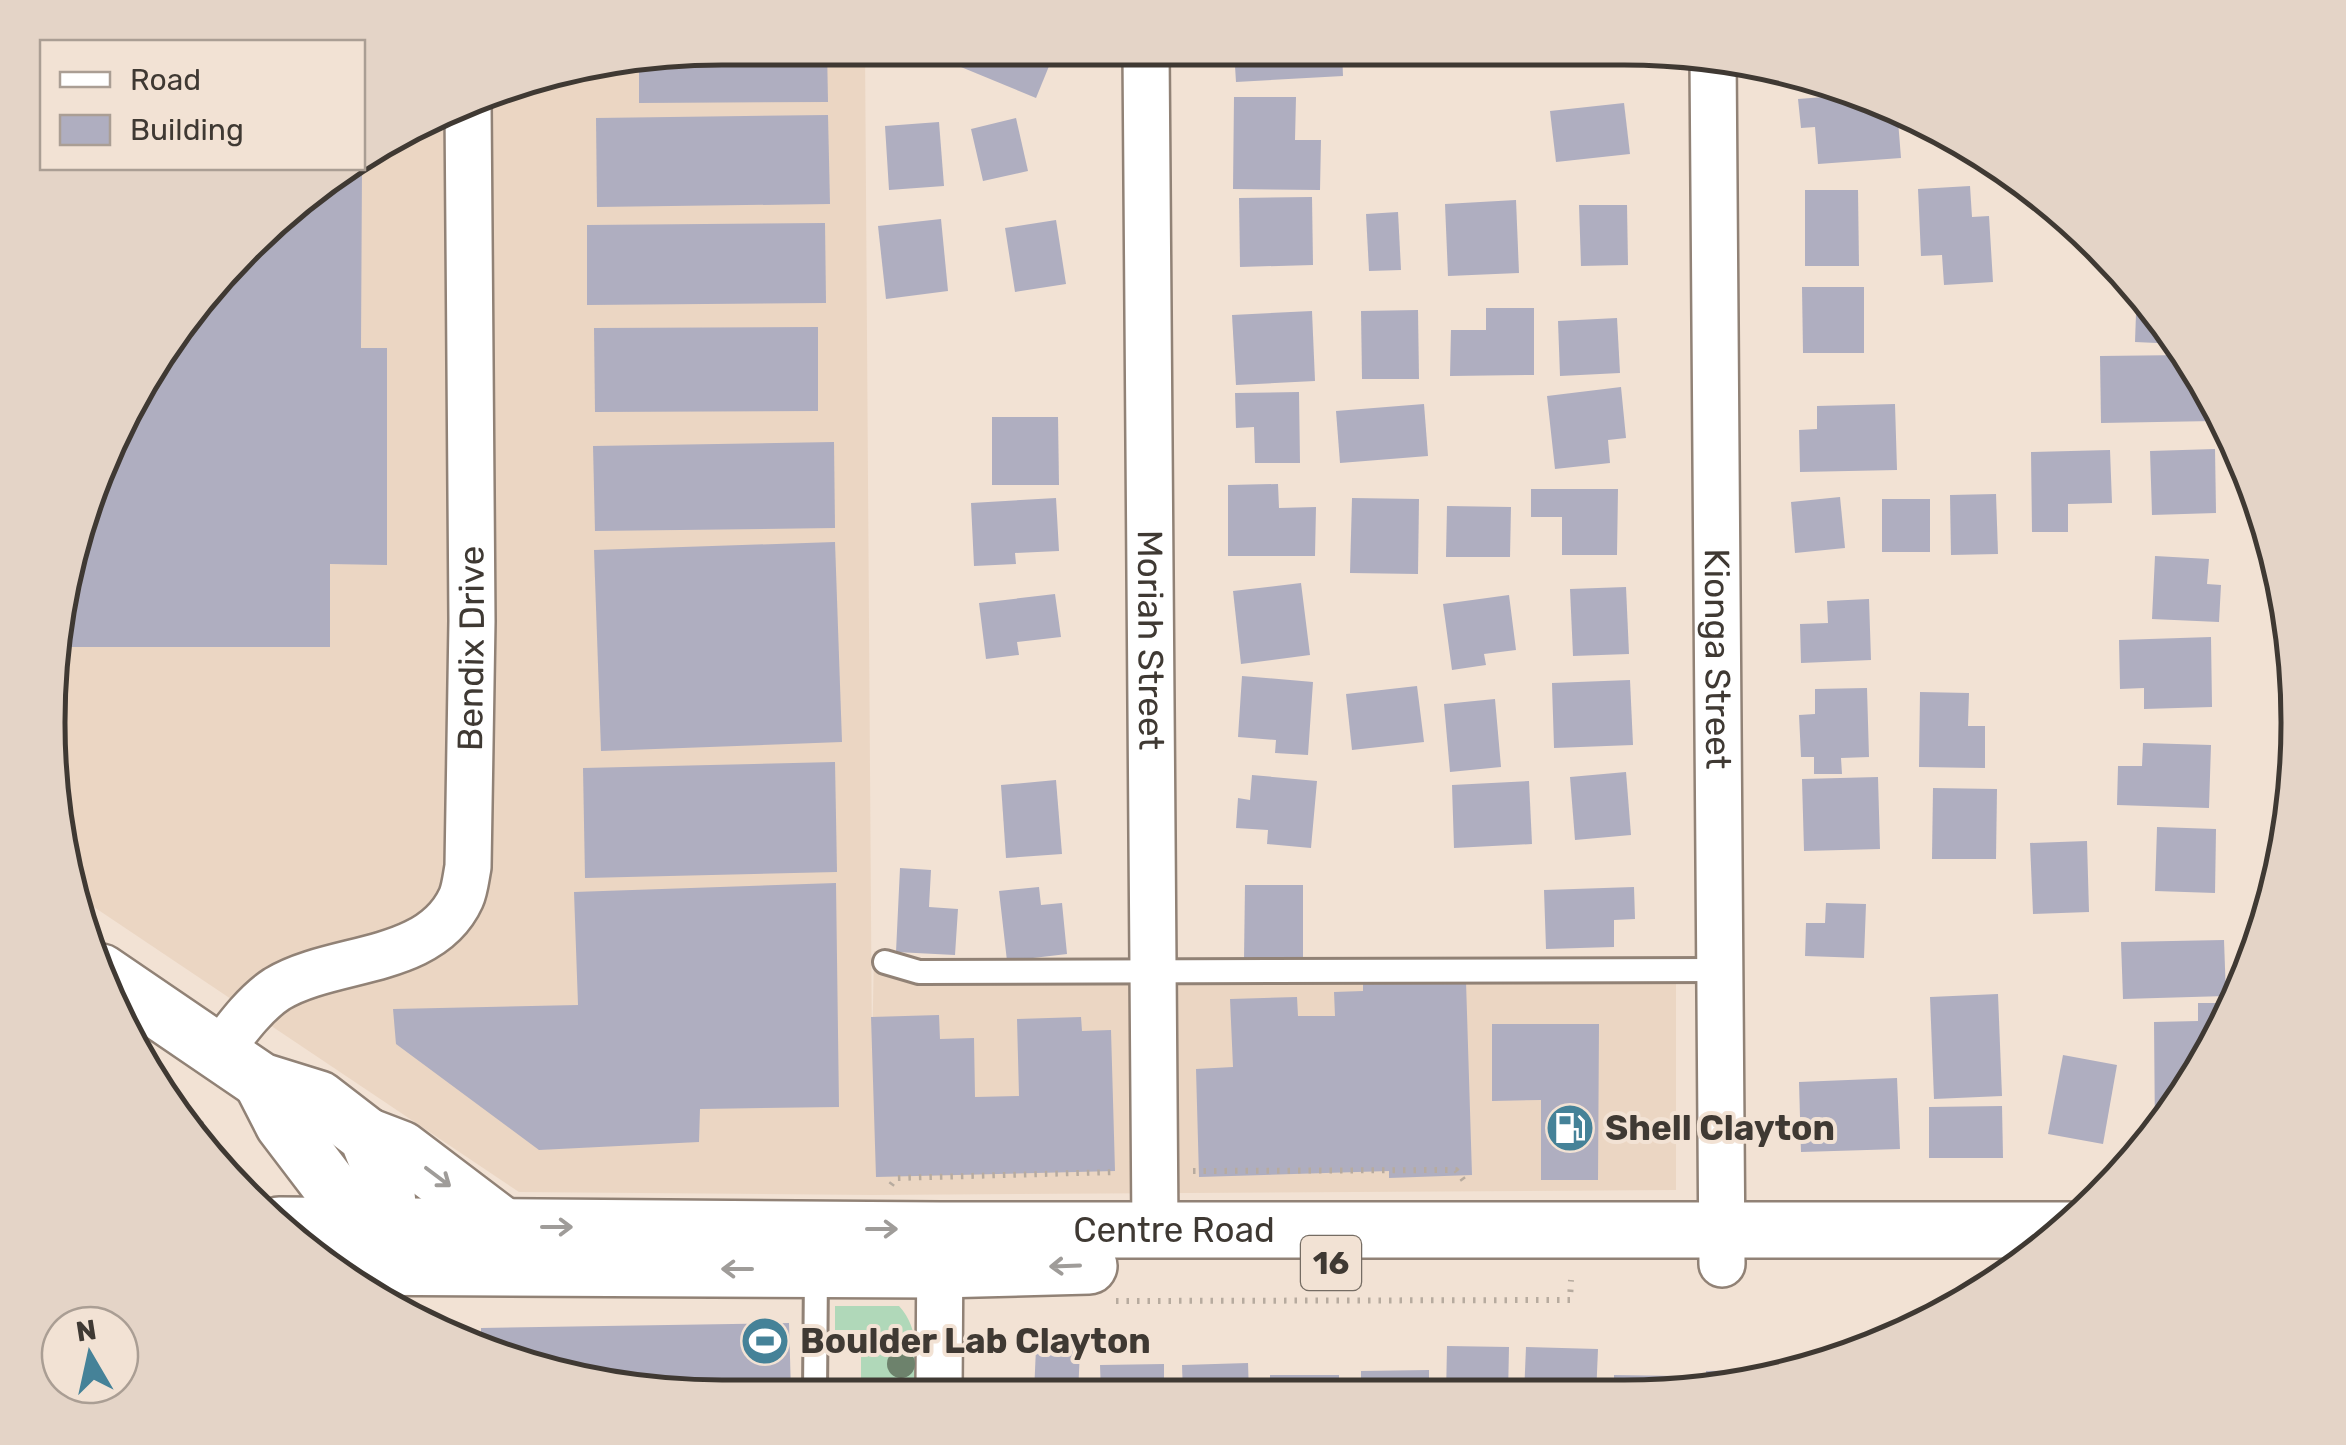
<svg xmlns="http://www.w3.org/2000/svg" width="2346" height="1445" font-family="Rubik,sans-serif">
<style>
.built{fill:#ebd6c3}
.green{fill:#b0d8b9}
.building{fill:#afaec0}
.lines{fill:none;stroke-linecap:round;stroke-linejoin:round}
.service-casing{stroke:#918276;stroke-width:28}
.minor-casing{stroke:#918276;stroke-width:50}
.tertiary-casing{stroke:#918276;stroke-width:60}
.primary-casing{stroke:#918276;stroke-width:60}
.path{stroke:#b7ab9f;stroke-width:6;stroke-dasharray:2.5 8;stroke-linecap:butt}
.service{stroke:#fff;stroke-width:22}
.minor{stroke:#fff;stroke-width:45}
.tertiary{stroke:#fff;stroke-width:55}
.primary{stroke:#fff;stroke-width:55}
.tree{fill:#6d826c}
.oneway{stroke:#9f9c99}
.labels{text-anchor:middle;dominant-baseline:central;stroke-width:8;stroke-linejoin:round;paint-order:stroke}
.shield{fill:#f2e2d4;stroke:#756c63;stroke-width:2.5}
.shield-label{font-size:32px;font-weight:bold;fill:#3f3933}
.street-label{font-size:35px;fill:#3f3933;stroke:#f2e2d4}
.poi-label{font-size:35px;font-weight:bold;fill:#3f3933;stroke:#f2e2d4;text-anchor:start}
.rim{fill:none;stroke:#3f3933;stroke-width:5}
</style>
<rect width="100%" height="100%" fill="#f2e2d4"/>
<!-- built -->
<polygon class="built" points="723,48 865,48 872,1057 874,951 932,972 1676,964 1676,1190 873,1195 519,1192 76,895 48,722 83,506 187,312 312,187 348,168 362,168 363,160 506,83"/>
<!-- green -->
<path class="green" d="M835,1306H899C921,1330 916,1362 916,1393H861V1330H835Z"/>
<!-- building -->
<g class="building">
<polygon points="722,48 827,48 828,102 639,103 639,61"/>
<polygon points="949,49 1056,49 1036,98 944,60"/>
<polygon points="1234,50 1342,51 1343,76 1236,82"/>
<polygon points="1863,94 1897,108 1901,158 1818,164 1815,127 1801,128 1798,99"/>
<polygon points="1234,97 1296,97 1295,140 1321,140 1320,190 1233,189"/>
<polygon points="1624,103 1630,154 1556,162 1550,111"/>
<polygon points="828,115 830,204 597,207 596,118"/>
<polygon points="1016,118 1028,171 983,181 971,129"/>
<polygon points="939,122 944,186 889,190 885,126"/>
<polygon points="348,168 362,168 361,348 387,348 387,565 330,564 330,647 60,647 83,506 187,312 312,187"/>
<polygon points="1970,186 1972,217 1989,216 1993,282 1944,285 1942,255 1921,256 1918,189"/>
<polygon points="1805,190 1858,190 1859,266 1805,266"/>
<polygon points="1312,197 1313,265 1240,267 1239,198"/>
<polygon points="1516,200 1519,273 1448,276 1445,204"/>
<polygon points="1579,205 1627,205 1628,265 1581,266"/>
<polygon points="1398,212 1401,270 1369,271 1366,214"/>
<polygon points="941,219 948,291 886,299 878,226"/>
<polygon points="1056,220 1066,284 1015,292 1005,228"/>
<polygon points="825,223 826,303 587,305 587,225"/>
<polygon points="2115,263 2131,277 2137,286 2115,285"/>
<polygon points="2137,286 2179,344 2135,342"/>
<polygon points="1802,287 1864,287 1864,353 1803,353"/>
<polygon points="1486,308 1534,308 1534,375 1450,376 1451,330 1486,330"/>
<polygon points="1418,310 1419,379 1362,379 1361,311"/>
<polygon points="1312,311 1315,381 1236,385 1232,315"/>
<polygon points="1617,318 1620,373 1560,376 1558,321"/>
<polygon points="818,327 818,411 595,412 594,328"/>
<polygon points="2186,355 2213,396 2214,421 2101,423 2100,356"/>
<polygon points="1621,387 1626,438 1608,440 1610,463 1555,469 1547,396"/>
<polygon points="1299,392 1300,463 1255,463 1254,427 1236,428 1235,393"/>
<polygon points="1424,404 1428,456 1340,463 1336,411"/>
<polygon points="1895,404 1897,470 1800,472 1799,430 1817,429 1817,406"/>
<polygon points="992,417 1058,417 1059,485 992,485"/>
<polygon points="834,442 835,528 595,531 593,446"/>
<polygon points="2215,449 2216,513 2152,515 2150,451"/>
<polygon points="2110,450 2112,503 2068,504 2068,532 2032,532 2031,452"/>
<polygon points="1278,484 1279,508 1316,507 1315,556 1228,556 1228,485"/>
<polygon points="1531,489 1618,489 1617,555 1562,555 1562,517 1531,517"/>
<polygon points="1996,494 1998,554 1951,555 1950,495"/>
<polygon points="1840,497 1845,548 1795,553 1791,502"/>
<polygon points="1056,498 1059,551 1015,553 1016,564 974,566 971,503"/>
<polygon points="1352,498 1419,499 1418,574 1350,573"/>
<rect x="1882" y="499" width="48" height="53"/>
<polygon points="1447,506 1511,507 1510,557 1446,557"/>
<polygon points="835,542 842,742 601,751 594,550"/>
<polygon points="2155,556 2209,559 2207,584 2221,585 2219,622 2152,619"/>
<polygon points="1301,583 1310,655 1241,664 1233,591"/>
<polygon points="1626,587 1629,654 1573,656 1570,589"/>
<polygon points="1055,594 1061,637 1017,642 1019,655 986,659 979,603"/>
<polygon points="1509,595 1516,650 1484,654 1486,665 1452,670 1443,604"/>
<polygon points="1869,599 1871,660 1801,663 1800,624 1828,623 1827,601"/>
<polygon points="2211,637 2212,707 2144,709 2144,688 2120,689 2119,640"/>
<polygon points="1242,676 1313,682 1308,755 1275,753 1276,740 1238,737"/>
<polygon points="1630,680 1633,745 1554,748 1552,683"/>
<polygon points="1417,686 1424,742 1352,750 1346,694"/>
<polygon points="1867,688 1869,757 1841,758 1842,774 1814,774 1814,757 1801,757 1799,715 1815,714 1815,689"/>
<polygon points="1920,692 1969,693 1968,726 1985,726 1985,768 1919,767"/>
<polygon points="1495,699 1501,767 1450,772 1444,704"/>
<polygon points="2143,743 2211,745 2209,808 2117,805 2118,766 2142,766"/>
<polygon points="835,762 837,872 585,878 583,768"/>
<polygon points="1626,772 1631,835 1575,840 1570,777"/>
<polygon points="1252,775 1317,781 1311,848 1267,844 1268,830 1236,828 1238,798 1250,800"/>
<polygon points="1878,777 1880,849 1804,851 1802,779"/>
<polygon points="1056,780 1062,854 1006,858 1001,785"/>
<polygon points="1529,781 1532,844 1454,848 1452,785"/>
<polygon points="1933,788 1997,789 1996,859 1932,859"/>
<polygon points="2157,827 2216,829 2215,893 2155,891"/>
<polygon points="2087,841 2089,912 2033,914 2030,843"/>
<polygon points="900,868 931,870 929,907 958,909 955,955 896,952"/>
<polygon points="836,883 839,1107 700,1109 699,1142 539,1150 396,1044 393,1009 578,1005 574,892"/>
<polygon points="1245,885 1303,885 1303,959 1244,959"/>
<polygon points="1039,887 1041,905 1062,903 1067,954 1007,961 999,891"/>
<polygon points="1634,887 1635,919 1614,920 1614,947 1546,949 1544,890"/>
<polygon points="1826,903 1866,904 1864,958 1805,956 1806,923 1825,923"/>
<polygon points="2224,940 2226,996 2123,999 2121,942"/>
<polygon points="1466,981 1472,1175 1389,1178 1389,1171 1199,1177 1196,1069 1233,1067 1230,999 1297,997 1298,1016 1335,1016 1334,992 1363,991 1363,984"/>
<polygon points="1998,994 2002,1096 1934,1099 1930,997"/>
<polygon points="2198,1003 2236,1003 2229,1021 2155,1137 2154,1022 2198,1021"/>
<polygon points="939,1015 940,1039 974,1038 975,1097 1019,1096 1017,1019 1081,1017 1082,1031 1111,1030 1115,1171 876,1177 871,1017"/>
<polygon points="1492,1024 1599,1024 1598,1180 1541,1180 1541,1100 1492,1101"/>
<polygon points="2063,1055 2117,1065 2103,1144 2048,1134"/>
<polygon points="1897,1078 1900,1149 1801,1152 1799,1082"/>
<polygon points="2002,1106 2003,1158 1929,1158 1929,1107"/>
<polygon points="789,1323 791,1392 635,1392 481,1351 481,1328"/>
<polygon points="1447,1346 1509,1347 1508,1395 1446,1395"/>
<polygon points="1526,1347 1598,1349 1596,1396 1524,1395"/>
<polygon points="1036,1348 1080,1350 1078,1394 1034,1393"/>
<polygon points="1248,1363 1249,1394 1183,1394 1182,1365"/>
<polygon points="1164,1364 1164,1394 1101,1394 1100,1365"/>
<polygon points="1787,1367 1816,1367 1787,1376"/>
<polygon points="1429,1370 1429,1395 1361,1395 1361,1371"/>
<polygon points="1772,1370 1772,1379 1706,1390 1706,1371"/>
<polygon points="1270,1375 1339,1375 1339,1395 1270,1394"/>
<polygon points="1614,1375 1680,1376 1679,1394 1614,1396"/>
</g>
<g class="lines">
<!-- service casing -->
<g class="service-casing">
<g id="service">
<polyline points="885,962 919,972 1721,970"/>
<polyline points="815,1393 816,1270"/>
</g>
</g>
<!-- minor casing -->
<g class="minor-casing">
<g id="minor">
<path id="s1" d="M1146,50L1155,1229"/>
<path id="s2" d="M1713,54L1722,1264"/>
<path id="s3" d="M219,1052C235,1031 254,1004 277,989C333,955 430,966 461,898C465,889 466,877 468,867L472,621L468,103"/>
<polyline points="939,1393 940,1235"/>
</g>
</g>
<!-- tertiary casing -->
<g class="tertiary-casing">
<g id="tertiary">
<polyline points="101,972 261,1081 319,1099 367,1136 386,1184 390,1225 379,1267"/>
<polyline points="261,1081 283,1124 337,1195 345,1225 343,1266"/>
<polyline points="367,1136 401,1149 504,1227"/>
</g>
</g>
<!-- primary casing -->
<g class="primary-casing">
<g id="primary">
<path id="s4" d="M279,1225L940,1230H2069"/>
<polyline points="327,1267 939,1270 1089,1266"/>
</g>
</g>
<!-- path -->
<g class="path">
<path d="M167,1097C197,1117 208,1121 211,1158"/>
<polyline points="1193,1171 1456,1170 1467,1185"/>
<polyline points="891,1185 896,1178 1115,1172"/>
<polyline points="1116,1301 1570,1300 1571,1280"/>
</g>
<!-- service -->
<use href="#service" class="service"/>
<!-- minor -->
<use href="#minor" class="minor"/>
<!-- tertiary -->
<use href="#tertiary" class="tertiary"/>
<!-- primary -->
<use href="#primary" class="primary"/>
</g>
<!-- trees -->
<circle class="tree" cx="901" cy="1364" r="14"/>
<!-- one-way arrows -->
<defs><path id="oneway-shaft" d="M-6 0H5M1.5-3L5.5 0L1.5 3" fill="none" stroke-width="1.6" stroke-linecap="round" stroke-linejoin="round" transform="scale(2.5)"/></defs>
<g class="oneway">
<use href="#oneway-shaft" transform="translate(438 1177) rotate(37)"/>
<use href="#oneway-shaft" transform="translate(557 1227)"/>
<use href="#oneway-shaft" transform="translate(882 1229)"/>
<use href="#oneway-shaft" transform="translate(1065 1266) rotate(178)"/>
<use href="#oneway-shaft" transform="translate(737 1269) rotate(-180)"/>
</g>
<!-- icons -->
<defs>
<g id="fuel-disc" transform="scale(2.5)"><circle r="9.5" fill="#458298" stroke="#f2e2d4"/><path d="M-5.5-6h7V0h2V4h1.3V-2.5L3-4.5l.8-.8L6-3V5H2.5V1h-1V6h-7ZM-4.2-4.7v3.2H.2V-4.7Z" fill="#fff"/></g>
<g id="stadium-disc" transform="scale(2.5)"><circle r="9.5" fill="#458298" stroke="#f2e2d4"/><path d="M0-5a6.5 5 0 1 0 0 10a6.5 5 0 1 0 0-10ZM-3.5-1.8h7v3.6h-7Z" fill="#fff"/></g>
</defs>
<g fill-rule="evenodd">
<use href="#fuel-disc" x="1570" y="1128"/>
<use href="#stadium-disc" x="765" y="1341"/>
</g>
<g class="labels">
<!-- shield labels -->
<rect class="shield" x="1301" y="1236" width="60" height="54" rx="8"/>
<g class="shield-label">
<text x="1331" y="1263">16</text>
</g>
<!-- street labels -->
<g class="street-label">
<text stroke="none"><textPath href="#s1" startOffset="590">Moriah Street</textPath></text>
<text stroke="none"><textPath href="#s3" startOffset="548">Bendix Drive</textPath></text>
<text stroke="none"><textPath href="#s2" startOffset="605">Kionga Street</textPath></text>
<text stroke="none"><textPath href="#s4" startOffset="895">Centre Road</textPath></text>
</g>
<!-- poi labels -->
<g class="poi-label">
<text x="1605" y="1128">Shell Clayton</text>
<text x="800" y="1341">Boulder Lab Clayton</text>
</g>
</g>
<!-- crop -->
<path d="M0 0H2346V1445H0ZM722 65H1624A657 657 0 0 1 2281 722V723A657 657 0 0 1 1624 1380H722A657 657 0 0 1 65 723V722A657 657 0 0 1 722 65Z" fill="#e4d4c7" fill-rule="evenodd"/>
<path class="rim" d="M722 65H1624A657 657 0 0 1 2281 722V723A657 657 0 0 1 1624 1380H722A657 657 0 0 1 65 723V722A657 657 0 0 1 722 65Z"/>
<!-- legend -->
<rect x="40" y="40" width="325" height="130" fill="#f2e2d4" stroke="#aa9e94" stroke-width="2.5"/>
<rect x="60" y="72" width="50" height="15" fill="#ffffff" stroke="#aa9e94" stroke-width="2.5"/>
<text x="130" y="90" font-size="30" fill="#3f3933">Road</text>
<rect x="60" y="115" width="50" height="30" fill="#afaec0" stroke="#aa9e94" stroke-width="2.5"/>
<text x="130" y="140" font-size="30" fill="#3f3933">Building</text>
<!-- north arrow -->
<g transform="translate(90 1355) rotate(351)"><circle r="48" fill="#f2e2d4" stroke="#aa9e94" stroke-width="2.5"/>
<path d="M0-8L18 38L0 25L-18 38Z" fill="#458298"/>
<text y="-15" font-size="28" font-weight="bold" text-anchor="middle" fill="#3f3933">N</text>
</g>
</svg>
